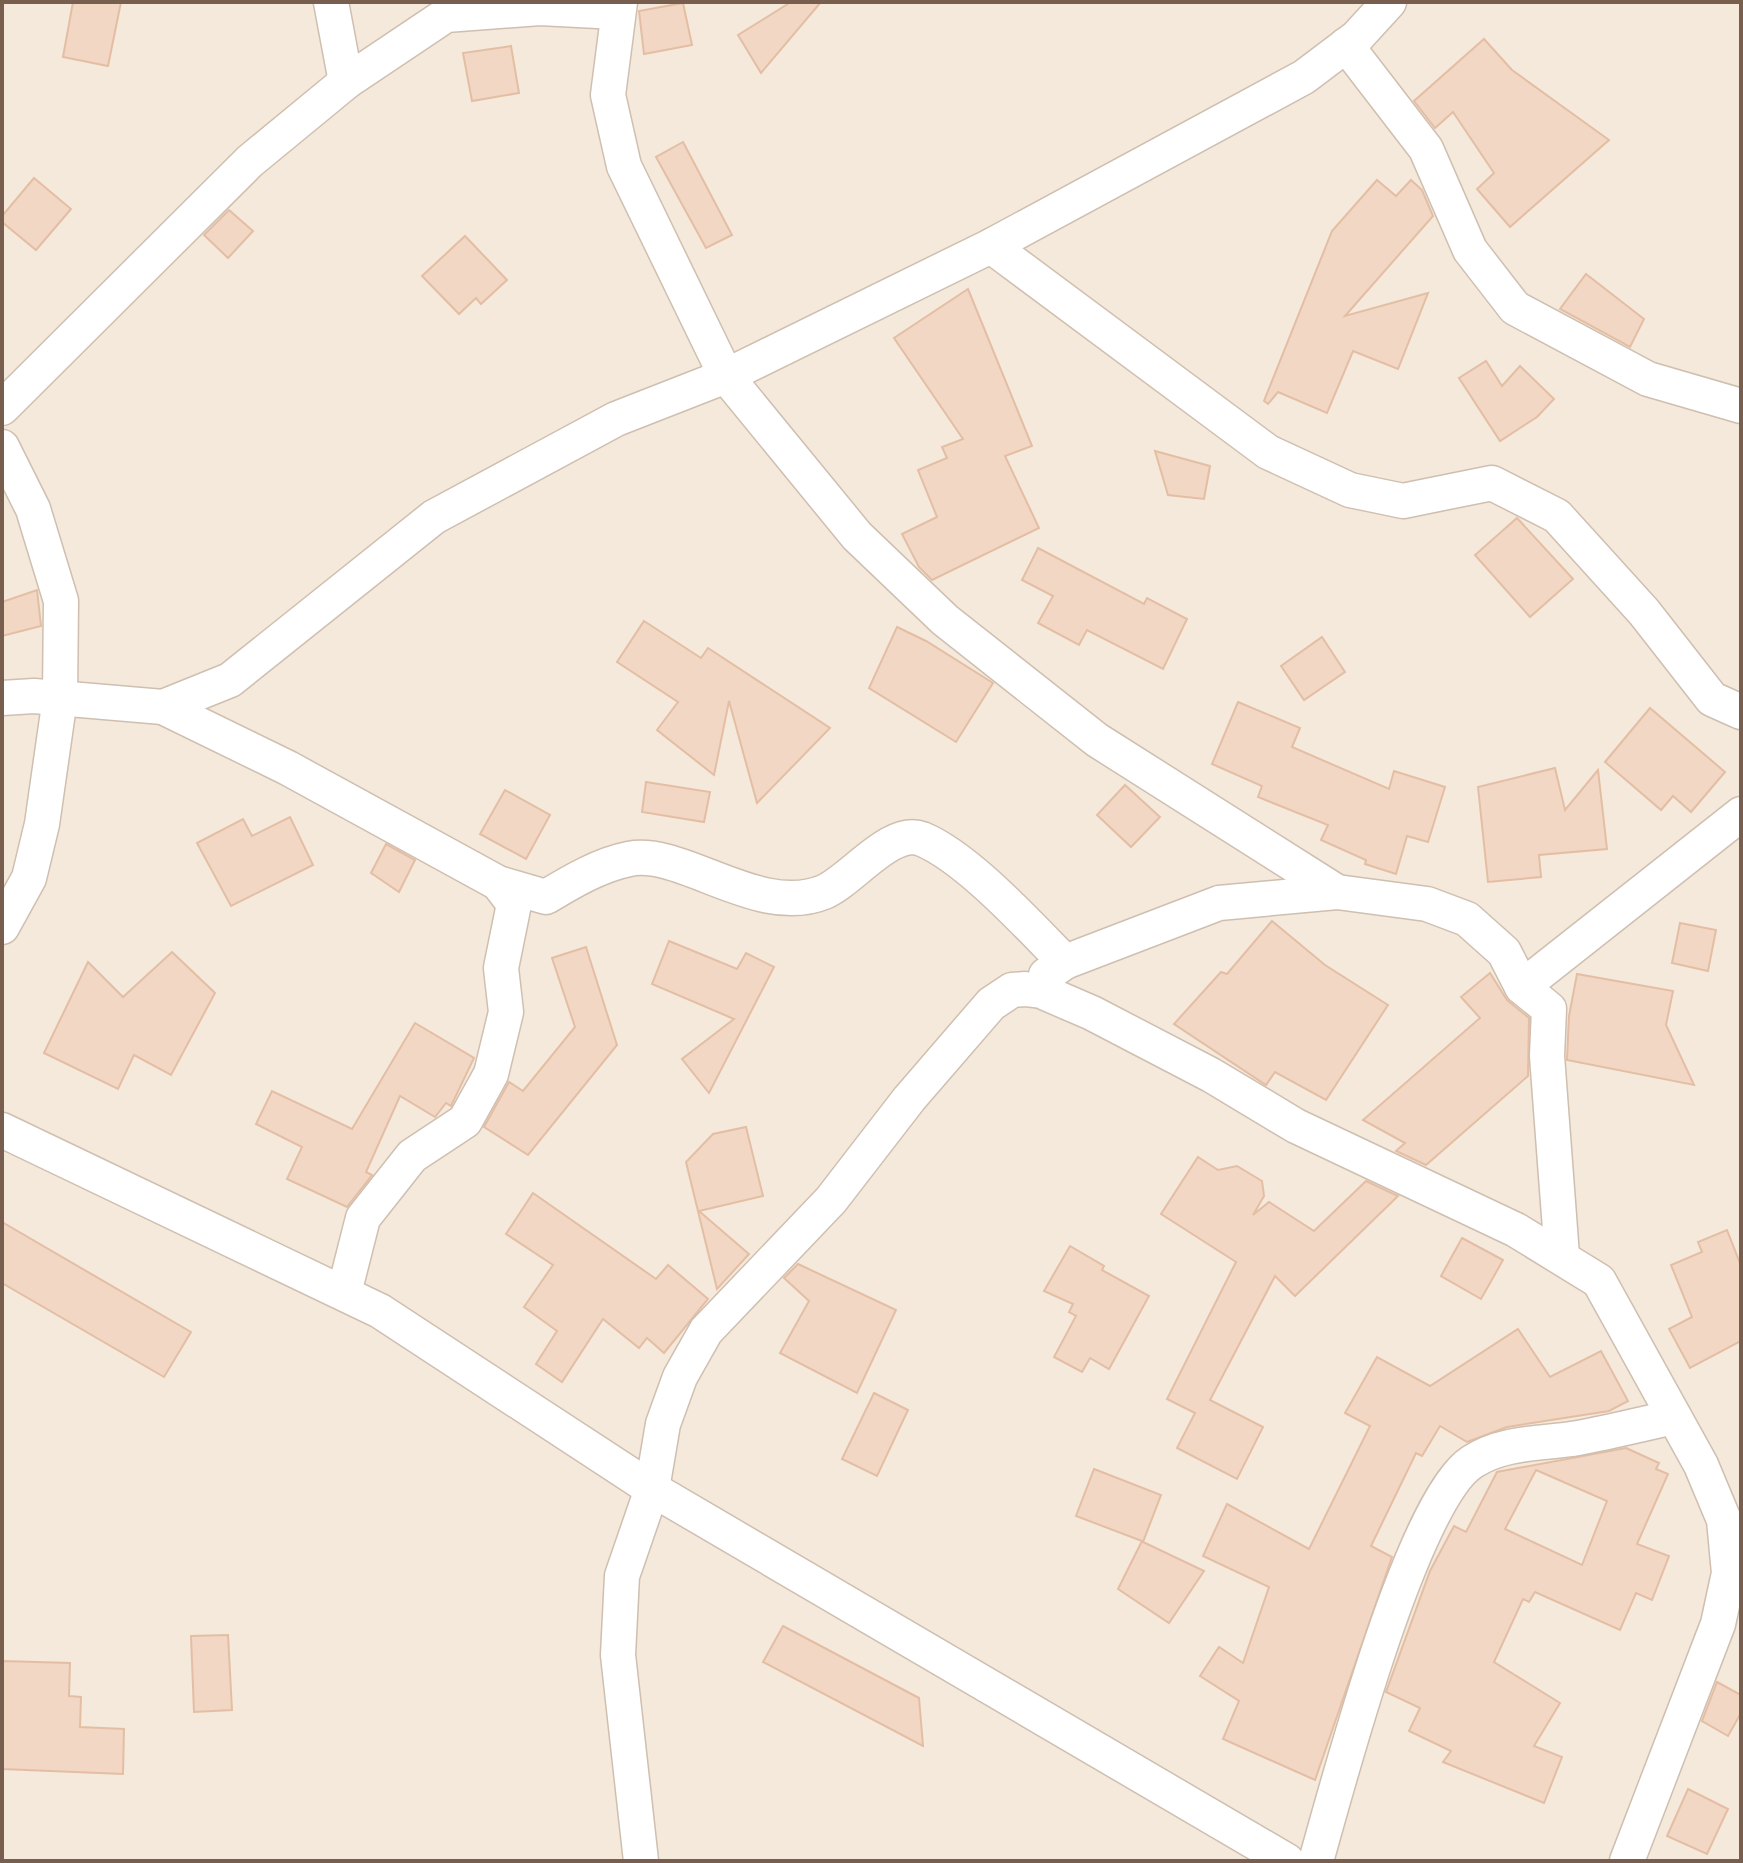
<svg xmlns="http://www.w3.org/2000/svg" width="1743" height="1863" font-family="Mulish,sans-serif">
<style>
.residential{fill:#f4e9da}
.building{fill:#f2d7c4;stroke:#e4bea4;stroke-width:2;fill-rule:evenodd}
.lines{fill:none;stroke-linecap:round;stroke-linejoin:round}
.street-casing{stroke:#cfbfb0;stroke-width:37}
.street{stroke:#fff;stroke-width:34}
</style>
<rect width="100%" height="100%" fill="#fcf6ec"/>
<!-- residential -->
<rect class="residential" x="2" y="2" width="1739" height="1859"/>
<!-- building -->
<g class="building">
<polygon points="73,2 121,2 108,66 63,57"/>
<polygon points="791,2 821,2 761,73 738,35"/>
<polygon points="683,3 692,45 644,54 639,11"/>
<polygon points="1484,39 1512,70 1609,140 1510,227 1477,189 1494,173 1453,112 1435,128 1414,101"/>
<polygon points="511,46 519,93 472,101 463,53"/>
<polygon points="683,142 732,235 706,248 656,157"/>
<polygon points="34,178 71,209 36,250 2,222 2,216"/>
<polygon points="1377,180 1396,196 1411,180 1422,190 1433,216 1345,316 1428,293 1398,369 1353,351 1327,413 1278,392 1268,404 1264,401 1332,231"/>
<polygon points="229,210 253,231 228,258 204,235"/>
<polygon points="465,236 507,280 481,304 476,298 459,314 422,276"/>
<polygon points="1586,274 1644,319 1630,347 1560,309"/>
<polygon points="968,289 1032,446 1005,456 1039,528 932,580 919,567 902,534 937,517 918,470 947,458 942,447 963,439 894,338"/>
<polygon points="1486,361 1502,386 1520,366 1554,399 1537,417 1500,441 1459,378"/>
<polygon points="1155,451 1210,466 1204,499 1168,495"/>
<polygon points="1517,518 1573,579 1530,617 1475,555"/>
<polygon points="1038,548 1144,604 1147,598 1187,619 1163,669 1087,630 1079,645 1038,623 1053,596 1022,580"/>
<polygon points="37,590 41,626 2,636 2,602"/>
<polygon points="644,621 701,658 708,648 830,728 757,803 729,701 714,775 657,730 678,702 617,662"/>
<polygon points="897,627 926,641 993,683 956,742 869,688"/>
<polygon points="1322,637 1345,672 1304,700 1281,666"/>
<polygon points="1238,702 1300,728 1292,747 1389,789 1394,771 1445,787 1428,842 1407,836 1396,874 1365,864 1366,860 1321,840 1328,825 1258,797 1262,786 1212,764"/>
<polygon points="1650,708 1725,772 1691,812 1673,796 1661,810 1605,762"/>
<polygon points="1555,768 1565,810 1598,770 1607,849 1539,855 1541,877 1488,882 1478,787"/>
<polygon points="646,782 710,792 704,822 642,812"/>
<polygon points="1125,785 1160,817 1131,847 1097,815"/>
<polygon points="505,790 550,815 526,859 480,834"/>
<polygon points="290,817 313,865 231,906 197,843 243,819 252,836"/>
<polygon points="386,844 415,860 399,892 371,873"/>
<polygon points="1272,921 1325,965 1388,1005 1326,1100 1275,1072 1266,1085 1174,1024 1221,972 1227,974"/>
<polygon points="1680,923 1716,930 1708,971 1672,963"/>
<polygon points="669,941 737,969 746,953 774,967 709,1093 682,1059 734,1019 652,984"/>
<polygon points="586,947 617,1045 528,1155 484,1127 509,1082 523,1091 575,1027 552,958"/>
<polygon points="172,952 215,993 171,1075 134,1055 118,1089 44,1053 88,962 123,997"/>
<polygon points="1490,973 1507,1000 1529,1018 1528,1076 1426,1165 1396,1151 1405,1143 1363,1120 1480,1018 1461,997"/>
<polygon points="1577,974 1673,991 1666,1025 1694,1085 1567,1060 1569,1016"/>
<polygon points="415,1023 474,1058 451,1106 446,1103 435,1117 400,1096 366,1172 372,1175 347,1207 287,1179 302,1147 256,1124 272,1091 352,1129"/>
<polygon points="746,1127 763,1196 699,1211 749,1254 717,1289 686,1162 713,1134"/>
<polygon points="1198,1157 1218,1170 1237,1166 1262,1181 1264,1196 1253,1215 1269,1202 1314,1231 1366,1181 1398,1196 1295,1296 1275,1276 1210,1400 1263,1427 1237,1479 1177,1448 1195,1413 1167,1399 1236,1262 1161,1214"/>
<polygon points="533,1193 656,1279 668,1265 708,1299 664,1353 647,1338 639,1348 603,1319 562,1382 536,1364 557,1331 524,1307 553,1265 506,1234"/>
<polygon points="2,1222 191,1332 164,1377 2,1283"/>
<polygon points="1727,1230 1741,1266 1741,1341 1690,1368 1669,1329 1692,1317 1671,1265 1702,1252 1698,1242"/>
<polygon points="1462,1238 1503,1260 1481,1299 1441,1276"/>
<polygon points="1070,1246 1104,1266 1102,1270 1149,1296 1109,1369 1090,1358 1082,1372 1054,1357 1076,1316 1069,1312 1073,1304 1044,1291"/>
<polygon points="798,1264 896,1310 857,1393 780,1353 809,1301 784,1278"/>
<polygon points="1518,1329 1550,1377 1601,1351 1628,1401 1609,1411 1507,1427 1467,1442 1440,1426 1422,1456 1416,1453 1371,1546 1392,1557 1315,1780 1223,1739 1239,1701 1200,1676 1219,1647 1243,1663 1269,1587 1203,1556 1227,1504 1309,1549 1370,1426 1345,1413 1377,1357 1430,1386"/>
<polygon points="874,1393 908,1410 877,1476 842,1459"/>
<path d="M1626,1448L1659,1463L1656,1469L1668,1474L1637,1544L1669,1556L1652,1600L1636,1593L1620,1630L1535,1592L1529,1602L1523,1599L1494,1662L1560,1703L1534,1746L1562,1757L1544,1803L1443,1762L1451,1751L1409,1731L1420,1708L1386,1692L1430,1571L1454,1526L1466,1532L1497,1472ZM1536,1470L1607,1501L1582,1565L1505,1529Z"/>
<polygon points="1094,1469 1161,1495 1143,1542 1204,1571 1169,1623 1118,1589 1142,1541 1076,1516"/>
<polygon points="783,1626 919,1698 923,1746 763,1662"/>
<polygon points="228,1635 232,1710 194,1712 191,1636"/>
<polygon points="2,1661 70,1663 69,1696 81,1697 80,1727 124,1729 123,1774 2,1769"/>
<polygon points="1717,1682 1741,1695 1741,1713 1728,1736 1702,1721"/>
<polygon points="1688,1789 1728,1809 1707,1854 1667,1836"/>
</g>
<g class="lines">
<!-- street casing -->
<g class="street-casing">
<g id="street">
<polyline points="331,2 346,82"/>
<polyline points="620,2 608,95 624,166 726,376 857,536 945,620 1097,740 1337,892"/>
<polyline points="1346,45 1426,149 1470,250 1515,308 1648,379 1741,406"/>
<polyline points="991,246 1268,452 1350,490 1403,501 1492,483 1557,516 1644,612 1712,699 1741,712"/>
<polyline points="2,408 250,161 346,82 446,15 540,8 617,12"/>
<polyline points="2,447 33,509 61,601 60,698 42,824 29,878 2,927"/>
<polyline points="2,698 34,696 163,707 230,680 434,517 616,419 726,376 991,246 1304,77 1357,37 1389,2"/>
<path d="M163,707L288,768L498,883L546,897C571,882 599,865 629,859C682,848 759,919 824,892C852,880 891,827 922,839C968,858 1029,926 1065,962"/>
<polyline points="1046,975 1065,962 1219,903 1337,892 1427,904 1467,919 1504,952 1522,987 1549,1009 1547,1056 1562,1256"/>
<polyline points="1522,987 1741,814"/>
<polyline points="2,1130 380,1311 652,1489 1287,1861"/>
<polyline points="344,1293 363,1218 412,1156 465,1121 491,1074 506,1012 501,968 514,904 498,883"/>
<polyline points="641,1861 618,1655 622,1576 652,1489 663,1424 680,1377 706,1331 831,1200 909,1099 991,1004 1012,990 1025,989 1041,991 1092,1013 1211,1075 1296,1126 1516,1230 1599,1281 1701,1465 1724,1520 1729,1573 1718,1624 1627,1861"/>
<path d="M1316,1861C1338,1784 1412,1501 1472,1462C1504,1441 1543,1444 1578,1438C1610,1432 1642,1424 1674,1417"/>
</g>
</g>
<!-- street -->
<use href="#street" class="street"/>
</g>
<!-- border -->
<rect width="1743" height="1863" fill="none" stroke="#785e4e" stroke-width="8"/>
</svg>
